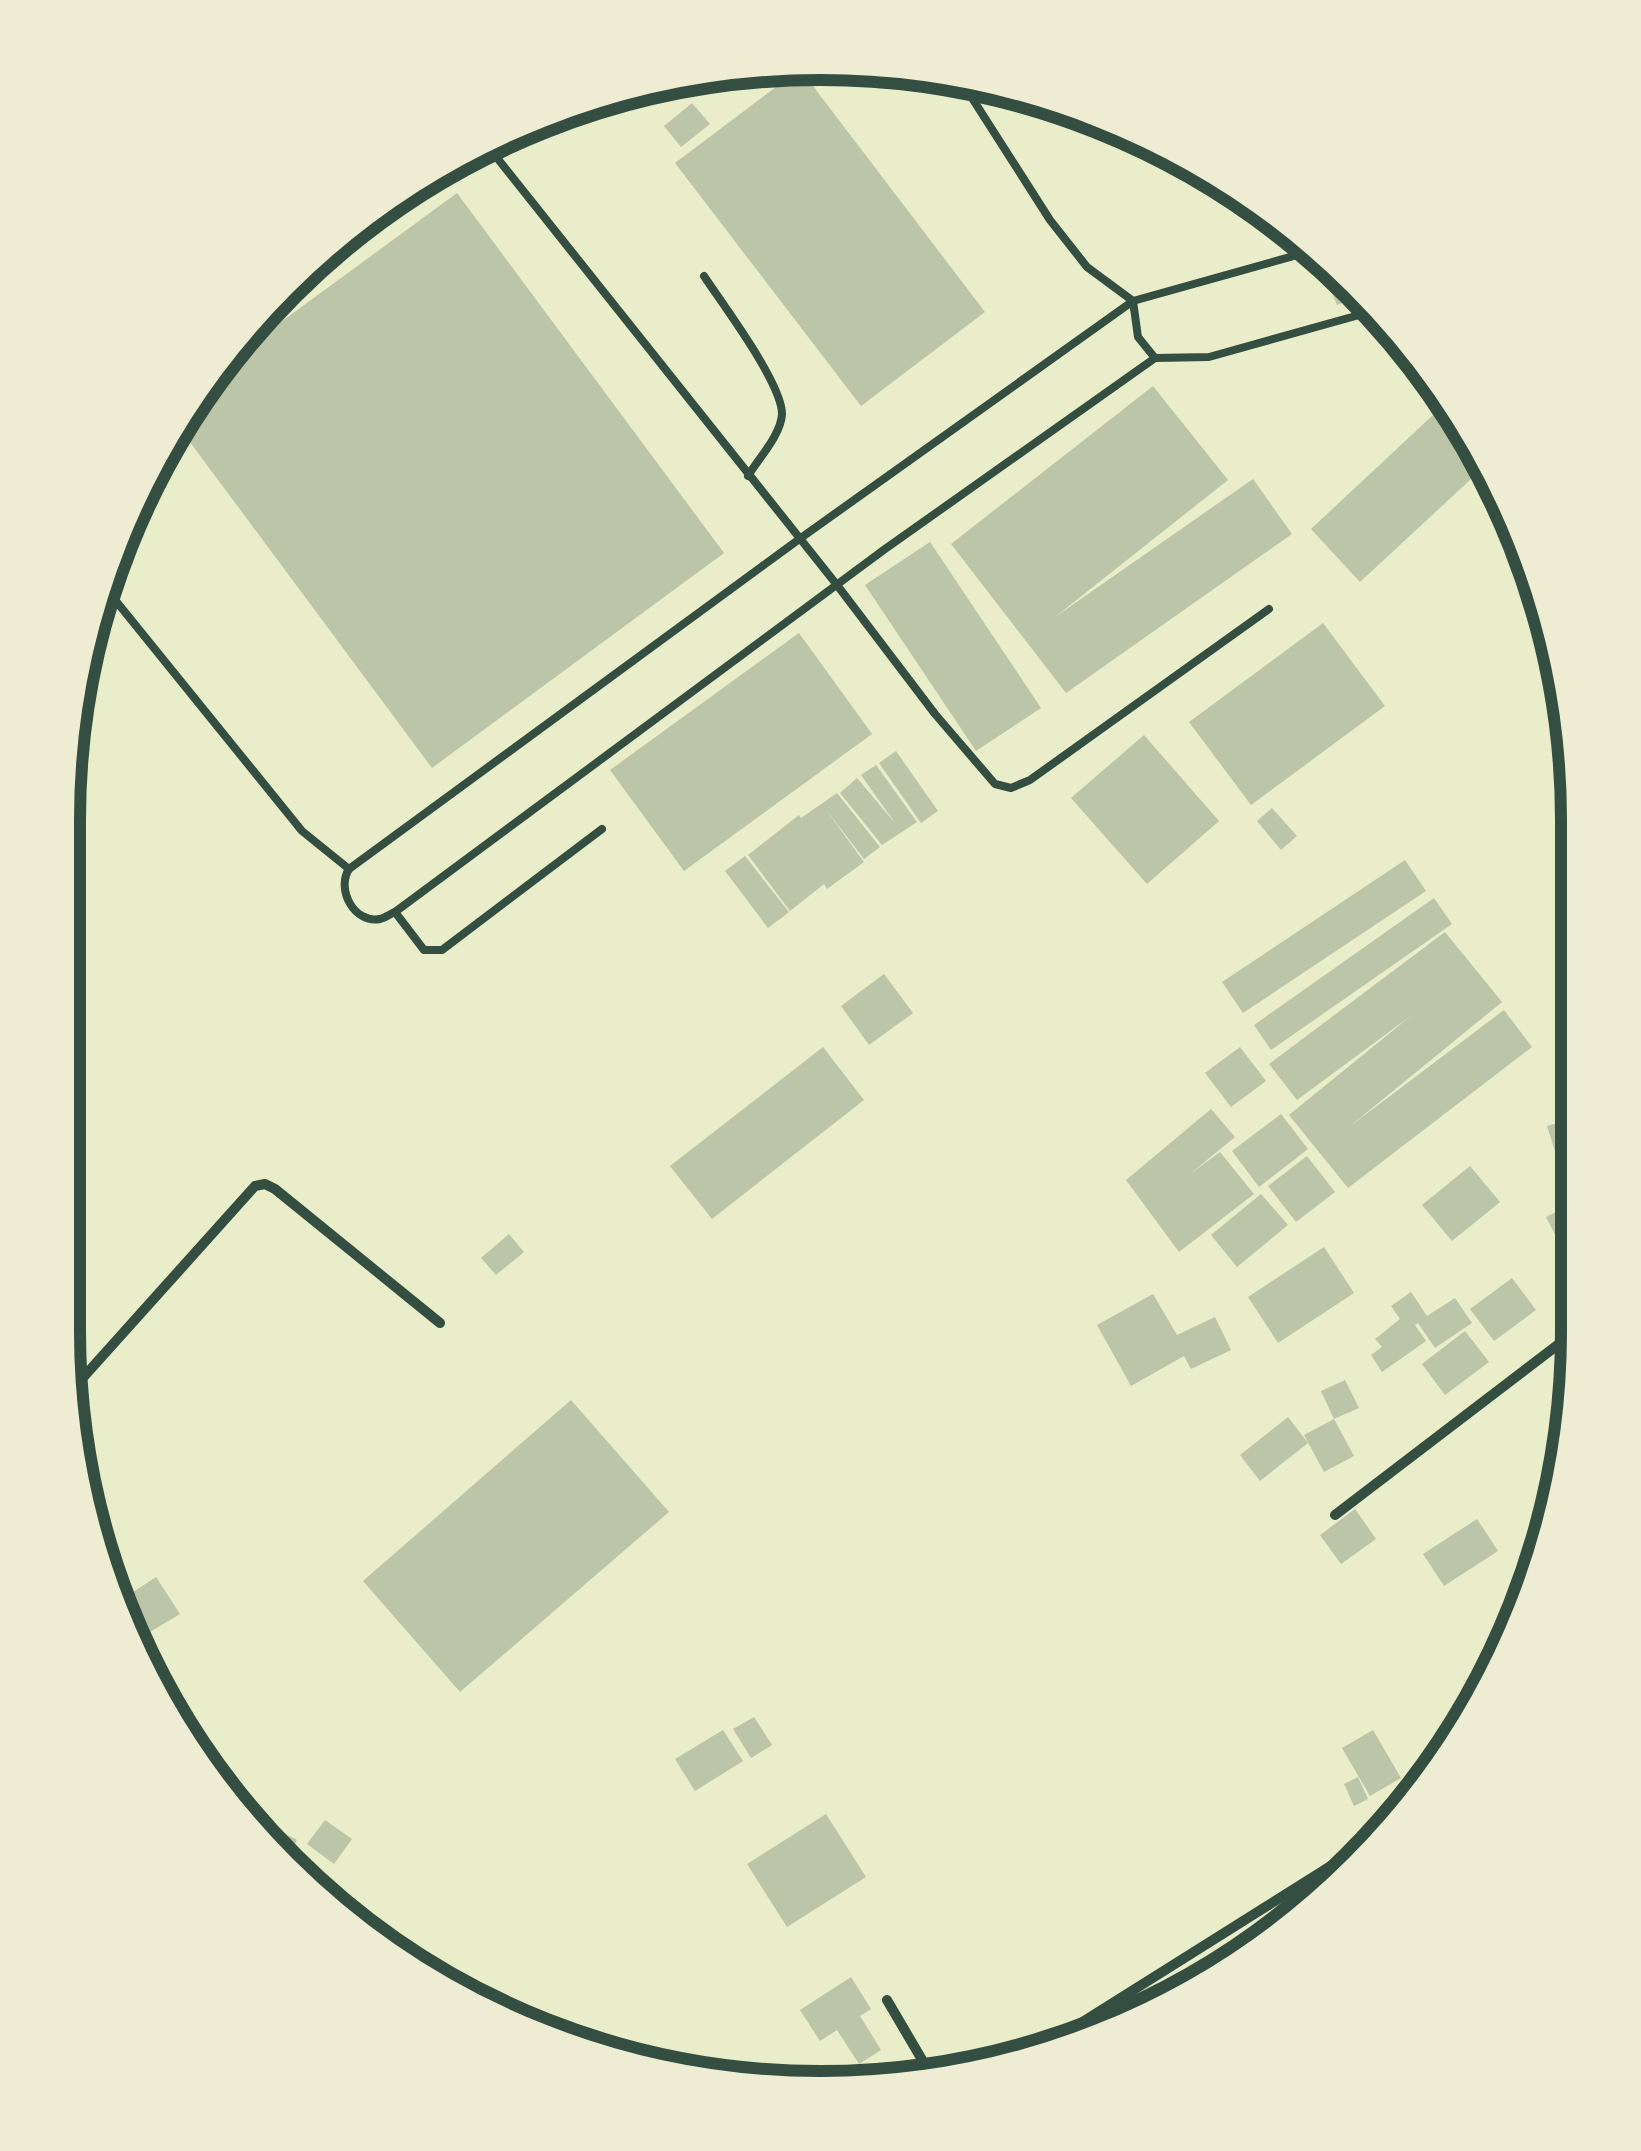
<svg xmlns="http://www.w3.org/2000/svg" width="1641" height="2151" font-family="'Roboto Condensed',sans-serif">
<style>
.building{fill:#bcc5a7}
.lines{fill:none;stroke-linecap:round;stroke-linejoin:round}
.service{stroke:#344e41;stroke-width:8}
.minor{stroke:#344e41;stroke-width:10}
.rim{fill:none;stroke:#344e41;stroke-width:12}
</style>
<rect width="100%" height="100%" fill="#e9edc9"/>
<!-- building -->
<g class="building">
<polygon points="800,69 985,312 861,406 675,163"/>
<polygon points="692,103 710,124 681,147 664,126"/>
<polygon points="457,193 724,553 432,768 178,426 210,374"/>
<polygon points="1326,260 1356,284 1364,294 1337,305 1319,263"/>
<polygon points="1423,365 1448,396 1438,404 1413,373"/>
<polygon points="1153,386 1228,480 1055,617 1253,479 1292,534 1066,693 951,544"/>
<polygon points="1433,415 1483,468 1360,582 1311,529"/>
<polygon points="930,542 1041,708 976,751 865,585"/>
<polygon points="1323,623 1385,706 1251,805 1189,722"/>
<polygon points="799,633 872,734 684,871 610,770"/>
<polygon points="1144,735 1219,821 1147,884 1071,798"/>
<polygon points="896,751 938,811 921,823 879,763"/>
<polygon points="876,765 917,822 882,845 840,793 857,778 895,823 861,775"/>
<polygon points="837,793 880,847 864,859 824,807 864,862 827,889 824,884 790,911 748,855 799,815 801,818"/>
<polygon points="1272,808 1297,836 1281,850 1257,821"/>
<polygon points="745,856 789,912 768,928 725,871"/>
<polygon points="1405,860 1426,891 1243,1013 1222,982"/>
<polygon points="1434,898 1452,924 1271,1050 1254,1025"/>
<polygon points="1445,932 1502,1002 1349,1127 1504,1010 1532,1047 1348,1188 1289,1115 1412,1015 1297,1100 1269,1064"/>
<polygon points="884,974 913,1013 869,1045 841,1006"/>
<polygon points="823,1047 864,1100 712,1219 670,1166"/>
<polygon points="1240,1047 1266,1081 1231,1107 1205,1073"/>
<polygon points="1211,1109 1235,1137 1190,1174 1220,1152 1254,1194 1179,1252 1126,1180"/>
<polygon points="1281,1114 1308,1149 1259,1187 1232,1151"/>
<polygon points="1572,1119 1572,1160 1559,1164 1547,1126"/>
<polygon points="1307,1156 1335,1192 1296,1222 1268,1186"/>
<polygon points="1470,1166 1500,1202 1452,1241 1422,1205"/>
<polygon points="1261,1194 1288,1225 1237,1267 1211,1235"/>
<polygon points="1572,1204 1572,1256 1567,1258 1546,1217"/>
<polygon points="509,1234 524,1252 496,1275 481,1258"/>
<polygon points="1324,1247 1354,1293 1278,1343 1248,1297"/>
<polygon points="1512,1278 1536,1310 1494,1341 1470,1309"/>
<polygon points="1411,1292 1427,1316 1455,1298 1472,1323 1435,1348 1418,1323 1415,1325 1426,1341 1382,1372 1371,1355 1382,1347 1375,1339 1400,1319 1391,1306"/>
<polygon points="1153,1294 1177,1335 1215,1317 1231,1350 1191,1369 1184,1356 1131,1386 1097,1325"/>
<polygon points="1465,1331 1489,1362 1445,1395 1422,1364"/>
<polygon points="1345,1380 1359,1408 1334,1419 1321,1391"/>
<polygon points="571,1400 669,1512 460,1692 363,1581"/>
<polygon points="1288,1417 1308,1443 1260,1481 1240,1455"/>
<polygon points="1334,1419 1354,1456 1324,1472 1304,1435"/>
<polygon points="1355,1509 1376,1539 1341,1564 1320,1535"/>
<polygon points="1477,1519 1498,1551 1444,1586 1423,1554"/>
<polygon points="156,1577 180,1614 150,1632 127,1596"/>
<polygon points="754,1717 772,1745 751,1758 733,1729"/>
<polygon points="723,1730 743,1761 695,1791 675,1759"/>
<polygon points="1373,1730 1401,1778 1370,1796 1342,1748"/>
<polygon points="198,1744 233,1773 222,1785 194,1749"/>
<polygon points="1358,1777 1368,1799 1354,1806 1344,1784"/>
<polygon points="238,1794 261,1813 252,1824 233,1799"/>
<polygon points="826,1814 866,1877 787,1927 747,1864"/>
<polygon points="259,1820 297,1840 284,1866 255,1828"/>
<polygon points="325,1820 352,1839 334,1864 307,1844"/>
<polygon points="1279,1922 1281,1929 1242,1960 1221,1971 1218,1960 1250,1951 1244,1932"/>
<polygon points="851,1977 871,2009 860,2016 881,2050 859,2064 837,2030 820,2041 800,2010"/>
<polygon points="592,2040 613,2051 612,2053 589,2045"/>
</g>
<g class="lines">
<!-- service -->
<g class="service">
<polyline points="958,76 1050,220 1087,267 1133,301 1138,337 1155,358"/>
<polyline points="486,144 837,585 935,714 995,784 1011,788 1030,780 1269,609"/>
<path d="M1315,250L1133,301L798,540L349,869C336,889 354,924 380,919C385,918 390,914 395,912L885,549L1155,358L1209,357L1377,310"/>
<path d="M704,276C723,305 782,383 782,414C781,435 758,459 748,476"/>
<polyline points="103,585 302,831 349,869"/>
<polyline points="395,912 424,950 442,950 602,829"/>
</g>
<!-- minor -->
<g class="minor">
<polyline points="71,1391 255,1186 265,1184 275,1189 440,1323"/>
<polyline points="1335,1515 1572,1334"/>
<polyline points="887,2000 931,2075"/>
<polyline points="1030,2055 1380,1835"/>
</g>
</g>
<!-- crop -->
<path d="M0 0H1641V2151H0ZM820 80H821A740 740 0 0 1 1561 820V1331A740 740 0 0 1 821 2071H820A740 740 0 0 1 80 1331V820A740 740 0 0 1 820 80Z" fill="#eeecd3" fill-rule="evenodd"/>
<path class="rim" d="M820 80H821A740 740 0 0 1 1561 820V1331A740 740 0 0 1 821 2071H820A740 740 0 0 1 80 1331V820A740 740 0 0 1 820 80Z"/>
</svg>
